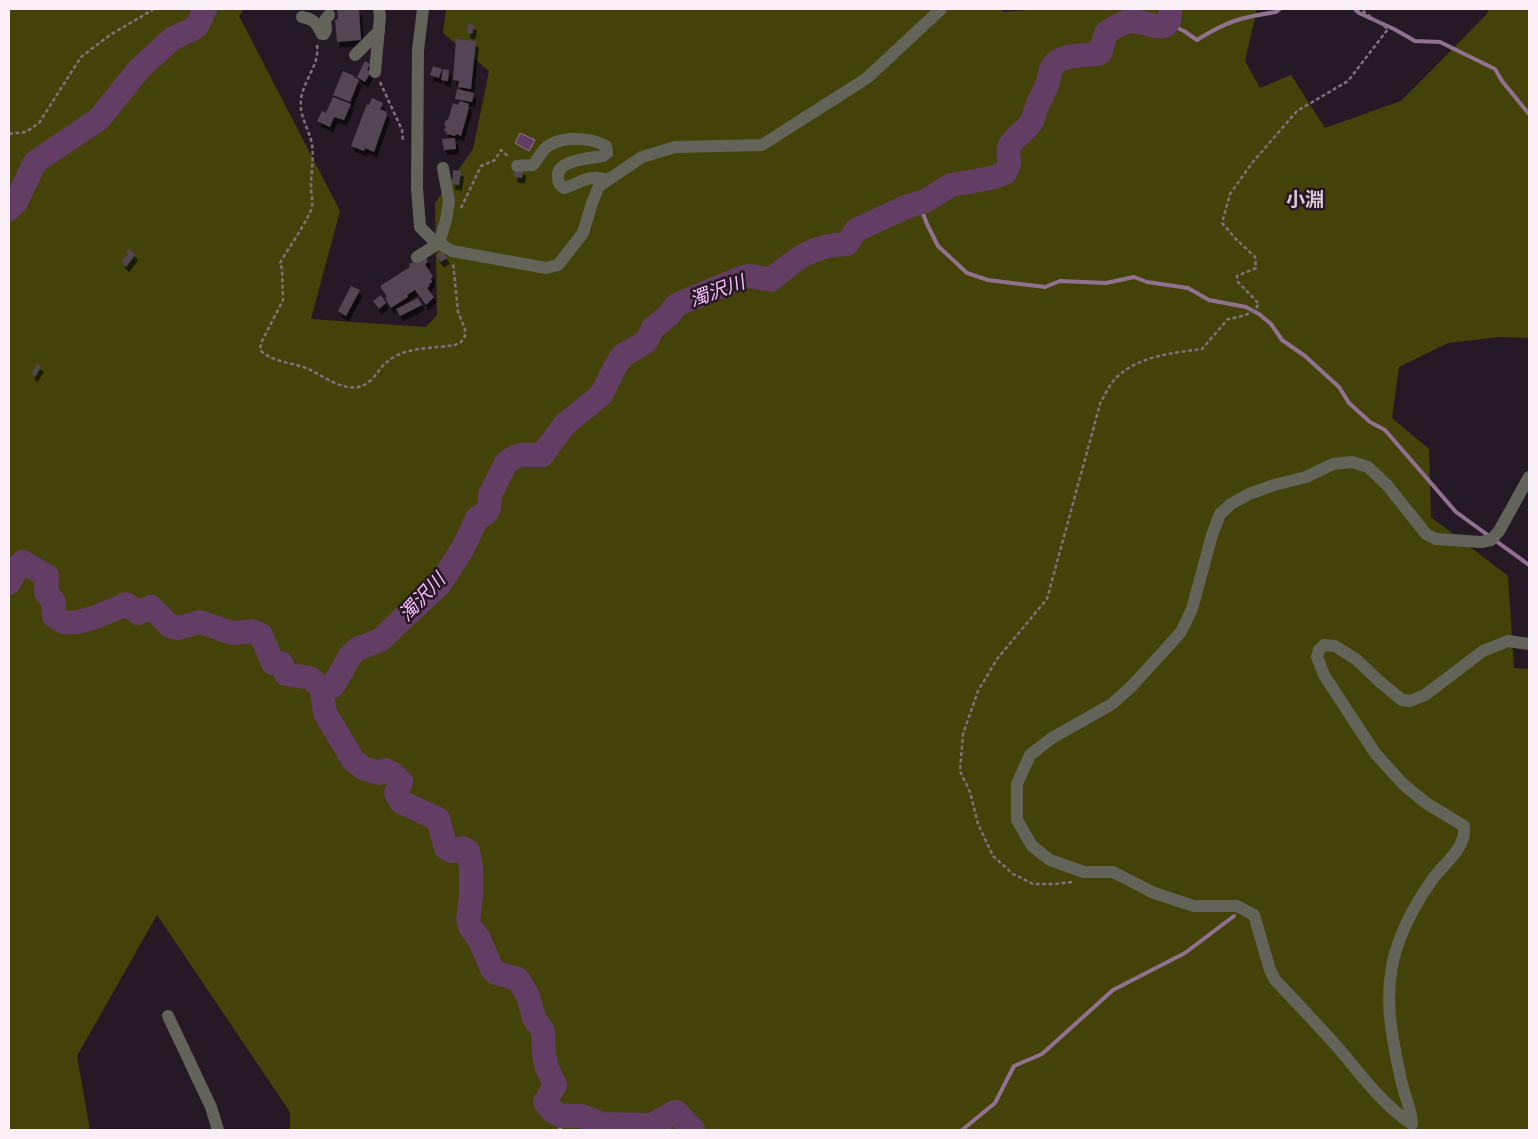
<svg xmlns="http://www.w3.org/2000/svg" width="1538" height="1139" font-family="'Zilla Slab','Noto Sans JP',serif">
<style>
.green{fill:#434209}
.water{fill:#633d64;stroke:#907290}
.lines{fill:none;stroke-linecap:round;stroke-linejoin:round}
.stream{stroke:#907290;stroke-width:4}
.river{stroke:#633d64;stroke-width:24}
.building{fill:#534553;filter:url(#shadow)}
.path{stroke:#7c717c;stroke-width:2.5;stroke-dasharray:4 2.5;stroke-linecap:butt}
.minor{stroke:#63635a;stroke-width:12}
.labels{text-anchor:middle;dominant-baseline:central;stroke-width:5;stroke-linejoin:round;paint-order:stroke}
.neighbourhood-label{font-size:19px;font-weight:bold;fill:#dbc9da;stroke:#261926}
.water-label{font-size:19px;font-style:italic;fill:#fcbdfc;stroke:#261926}
</style>
<defs>
<filter id="shadow"><feDropShadow dx="3" dy="5.5" stdDeviation="0" flood-color="#0009"/></filter>
</defs>
<rect width="100%" height="100%" fill="#261926"/>
<!-- green -->
<polygon class="green" points="9,9 244,9 239,16 340,211 311,319 426,327 437,315 435,203 473,149 489,71 443,33 446,9 1000,9 1004,12 1040,9 1257,9 1245,61 1260,88 1291,75 1325,128 1401,101 1487,14 1489,9 1529,9 1529,338 1499,337 1448,343 1399,367 1392,418 1429,449 1431,517 1508,576 1514,668 1529,669 1529,1130 290,1130 290,1112 157,915 77,1056 90,1130 9,1130"/>
<!-- water -->
<polygon class="water" points="520,133 535,140 529,151 515,143"/>
<g class="lines">
<!-- stream -->
<g class="stream">
<polyline points="1355,9 1359,13 1394,29 1415,41 1440,42 1495,69 1502,81 1529,114"/>
<path d="M1166,23L1184,31L1197,40C1227,21 1242,17 1276,12L1280,9"/>
<polyline points="919,203 927,224 938,246 967,273 988,280 1045,287 1060,281 1106,283 1134,277 1147,282 1188,288 1209,300 1246,307 1259,314 1271,324 1282,340 1305,356 1339,387 1349,403 1370,422 1385,430 1456,512 1529,565"/>
<polyline points="560,1130 562,1116"/>
<polyline points="962,1130 995,1103 1014,1066 1042,1054 1113,990 1185,953 1234,916"/>
</g>
<!-- river -->
<g class="river">
<polyline points="9,209 16,202 35,162 99,119 139,69 173,38 191,30 197,26 205,9"/>
<path d="M9,583L18,566L23,562L47,576L46,593L54,602V616C57,618 60,621 64,622C81,626 110,611 126,604L138,613L151,607L170,626L178,628L200,622L232,633L252,631L261,635L273,663H281L286,674L310,678L321,687L333,686L350,656L357,649L380,640L439,585L463,548L477,518L486,513L489,509L490,495L506,463C519,451 528,456 542,455L565,424L601,395L616,365L623,355L646,342L653,328L669,315L676,305L743,277L751,276L771,280C795,259 813,245 847,244L856,230L906,207L925,201L951,185L991,178L1005,173C1013,160 1006,157 1009,147C1014,136 1027,131 1032,121C1034,116 1035,111 1037,106C1040,99 1044,92 1047,85C1050,76 1049,67 1058,61C1070,53 1087,57 1100,53L1106,33C1112,28 1124,22 1131,21C1146,20 1172,40 1170,9"/>
<polyline points="321,687 325,713 353,760 363,768 379,773 385,770 393,774 401,782 396,793 401,802 438,819 446,848 451,851 463,848 468,851 471,868 471,896 468,920 470,927 479,939 492,969 496,973 518,979 528,996 534,1018 543,1031 544,1055 547,1068 555,1085 545,1102 552,1111 562,1116 582,1116 602,1124 652,1125 673,1113 676,1112 693,1130"/>
</g>
</g>
<!-- building -->
<g class="building">
<polygon points="337,9 359,9 361,40 337,42 335,20 338,19"/>
<polygon points="468,24 474,25 472,34 467,33"/>
<polygon points="456,39 476,41 471,89 458,87 459,81 453,80"/>
<polygon points="365,61 370,64 367,70 371,72 365,82 357,77"/>
<polygon points="433,66 442,69 439,78 430,75"/>
<polygon points="443,69 449,70 448,81 441,80"/>
<polygon points="343,71 354,76 354,77 359,80 350,102 333,95"/>
<polygon points="457,89 474,93 472,102 455,99"/>
<polygon points="333,97 351,104 344,120 334,117 330,127 317,121 322,111 326,113"/>
<polygon points="372,98 383,103 380,109 387,112 386,114 387,115 374,152 365,148 364,151 351,146 367,104 369,105"/>
<polygon points="460,101 469,104 468,108 469,108 461,136 456,134 455,136 446,134 447,132 444,131 446,126 444,125 446,120 448,120 453,103 458,105"/>
<polygon points="455,138 456,149 444,150 442,139"/>
<polygon points="515,169 523,170 522,178 514,177"/>
<polygon points="453,170 461,171 459,185 452,184"/>
<polygon points="130,249 135,255 126,267 121,261 128,255 126,251"/>
<polygon points="442,251 447,258 441,262 436,256"/>
<polygon points="423,257 426,257 428,262 425,264 433,277 431,278 432,282 428,285 430,286 427,288 434,297 426,305 415,290 407,295 408,297 391,308 385,298 387,297 380,286 410,267 409,264"/>
<polygon points="351,286 360,290 346,316 338,311"/>
<polygon points="381,295 386,303 379,309 373,301"/>
<polygon points="418,298 422,305 400,316 396,309"/>
<polygon points="37,364 41,366 35,376 31,374"/>
</g>
<g class="lines">
<!-- path -->
<g class="path">
<path d="M317,45C320,65 303,80 301,100C299,116 309,129 312,144C314,159 311,172 311,187C311,194 314,203 311,210C305,225 289,247 280,263L282,269L283,300L261,343L260,350C272,362 290,362 306,368C325,376 353,401 373,378C380,370 383,363 394,357C411,347 436,348 455,345L461,342L465,336V329L458,312L453,262"/>
<polyline points="380,82 402,130 403,142"/>
<polyline points="9,134 26,132 39,123 81,57 110,35 154,9"/>
<polyline points="461,208 481,166 495,160 501,150 509,157"/>
<path d="M1072,882L1055,884H1033L1013,874L993,856L978,824L970,792L960,771L963,734L978,691L997,659L1047,599L1100,404C1104,396 1109,386 1114,380C1136,356 1172,353 1202,349L1228,319C1240,317 1252,315 1259,304L1238,282L1237,276L1256,268L1255,257L1236,239L1222,223L1230,194L1252,163L1297,111L1348,81L1388,29L1364,12L1363,9"/>
</g>
<!-- minor -->
<g class="minor">
<polyline points="423,9 418,50 417,188 420,227 433,240 452,251 546,268 558,265 583,233 592,203 599,186 642,157 675,147 762,145 867,78 941,9"/>
<path d="M302,17C314,19 317,24 322,34H324L326,30L325,20L329,15"/>
<polyline points="355,55 379,31"/>
<polyline points="375,72 380,17 379,9"/>
<path d="M517,166L533,165C538,159 542,150 548,146C564,136 589,137 606,146L607,153L603,156C590,158 555,160 558,178C558,183 560,185 564,188C579,184 590,173 607,180"/>
<polyline points="417,257 439,243 446,220 449,201 443,168"/>
<path d="M1529,477L1499,531L1491,540L1481,542L1436,539L1426,534L1387,485L1368,467L1352,462L1333,464L1306,477L1274,485L1249,494L1231,504L1220,514L1212,535L1192,609L1181,632L1131,687L1112,704L1052,738L1030,755L1017,784V820L1032,846L1050,860L1084,872H1113L1154,893L1194,906H1237L1254,915L1270,970L1275,980C1297,1003 1319,1026 1340,1050C1362,1076 1383,1105 1412,1124C1412,1111 1405,1097 1402,1084C1391,1035 1381,989 1399,941C1407,920 1419,898 1432,880C1443,864 1467,848 1464,826L1426,803L1403,784L1375,753L1324,675L1317,657L1319,650L1324,645L1335,646L1357,660L1380,682L1402,700L1410,701L1425,695L1483,651L1508,641L1529,644"/>
<polyline points="168,1016 211,1107 218,1130"/>
</g>
</g>
<g class="labels">
<!-- neighbourhood labels -->
<g class="neighbourhood-label">
<text x="1305" y="199">小淵</text>
</g>
<!-- water labels -->
<g class="water-label">
<text transform="translate(717 291) rotate(-20)">濁沢川</text>
<text transform="translate(422 597) rotate(-47)">濁沢川</text>
</g>
</g>
<!-- border -->
<rect width="1538" height="1139" fill="none" stroke="#f8eff7" stroke-width="20"/>
</svg>
